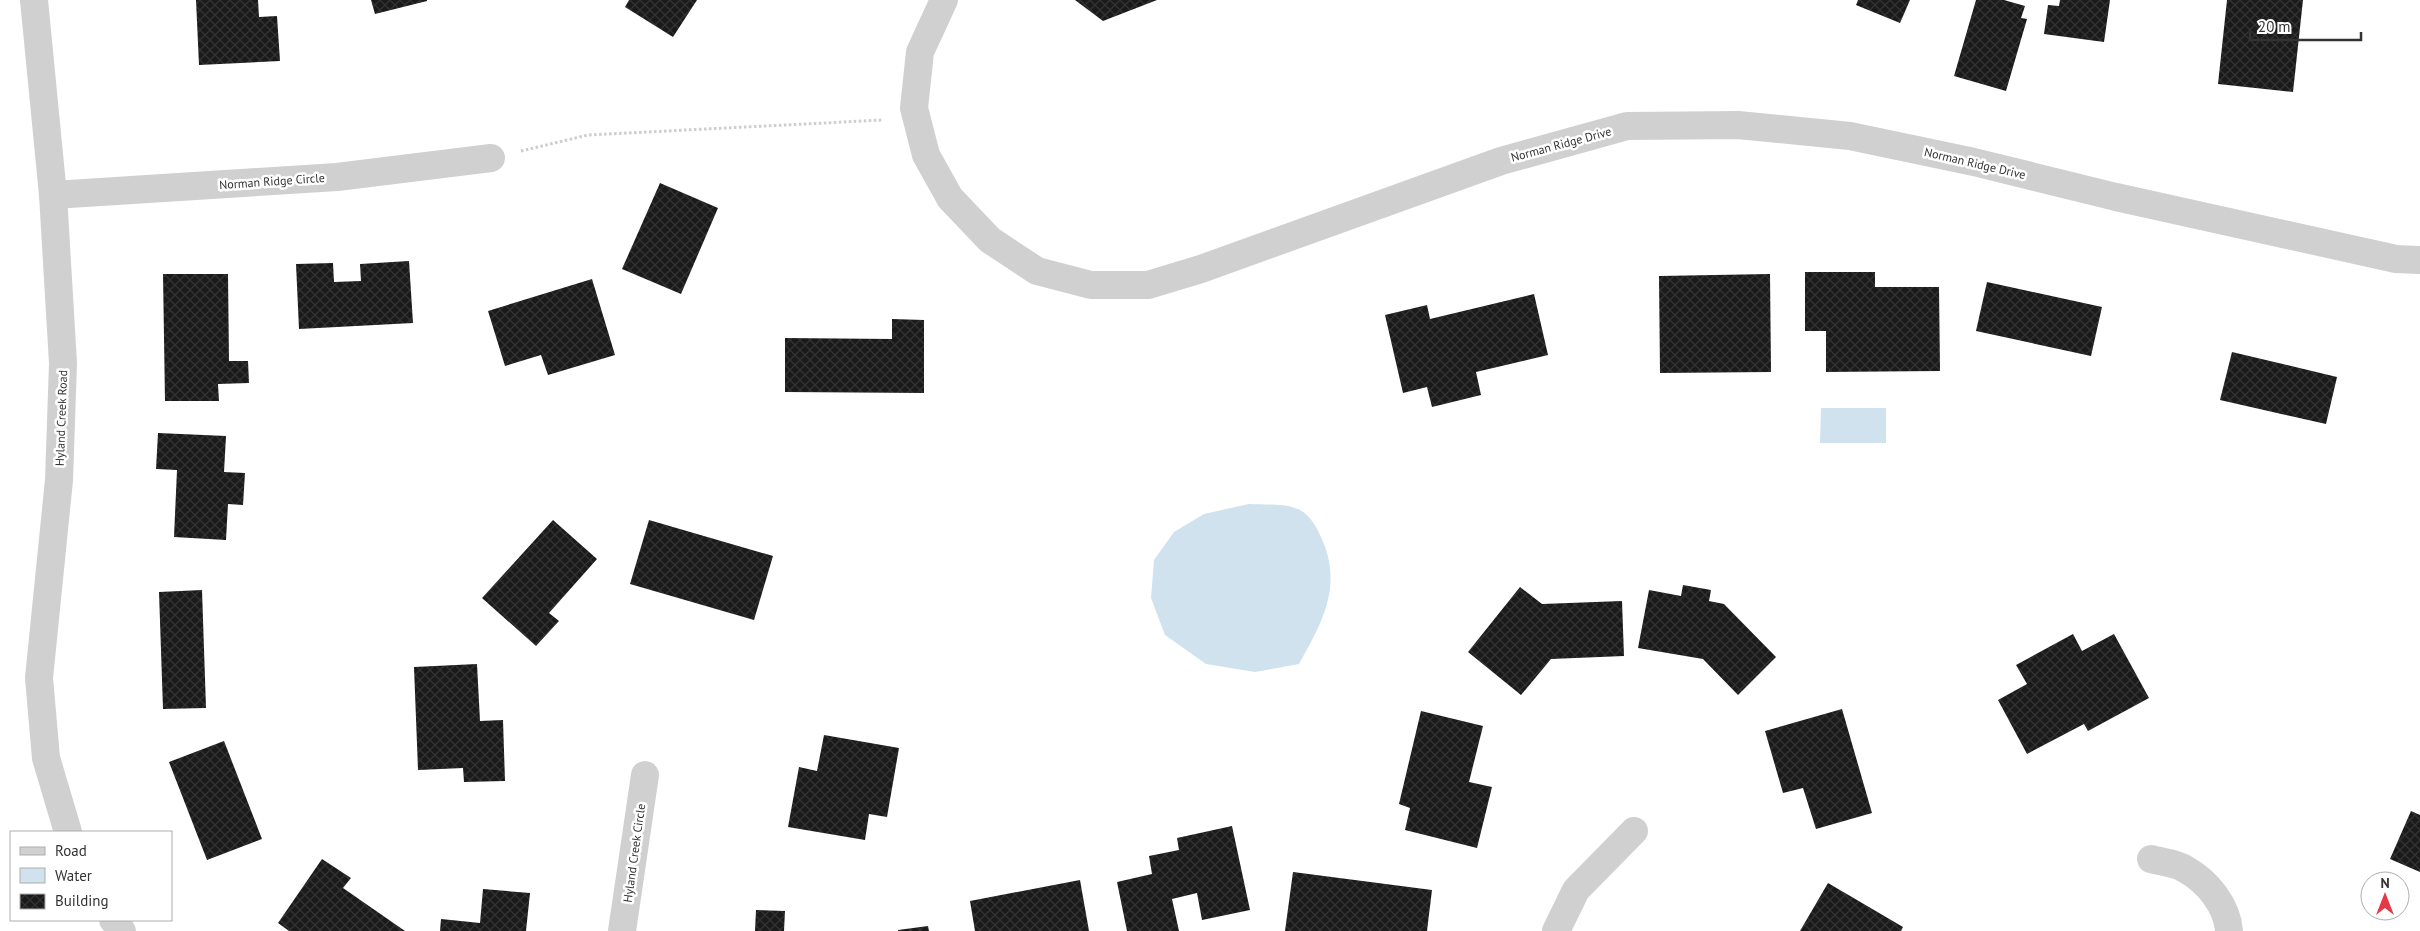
<svg xmlns="http://www.w3.org/2000/svg" width="2420" height="931" font-family="'PT Sans',sans-serif">
<style>
.water{fill:#cfe2ee}
.building{fill:url(#building-cross-hatch)}
.lines{fill:none;stroke-linecap:round;stroke-linejoin:round}
.path{stroke:#cdcdcd;stroke-width:3;stroke-dasharray:2.5 2.5;stroke-linecap:butt}
.minor{stroke:#d0d0d0;stroke-width:28}
.labels{text-anchor:middle;dominant-baseline:central;stroke-width:5;stroke-linejoin:round;paint-order:stroke}
.street-label{font-size:12px;fill:#333;stroke:#fff}
</style>
<defs>
<pattern id="building-cross-hatch" width="8" height="8" patternUnits="userSpaceOnUse" patternTransform="scale(1.25)"><rect width="8" height="8" fill="#1a1a1a"/><path d="M0 0l8 8M0 8l8-8" fill="none" stroke="#333"/></pattern>
</defs>
<rect width="100%" height="100%" fill="#fff"/>
<!-- water -->
<g class="water">
<polygon points="1821,408 1886,408 1886,443 1820,443"/>
<path d="M1249,504C1263,505 1282,503 1295,508C1308,512 1315,524 1320,535C1344,584 1323,621 1299,664L1255,672L1206,664L1165,635L1151,598L1154,560L1174,532L1204,514Z"/>
</g>
<!-- building -->
<g class="building">
<polygon points="196,0 258,0 259,17 277,16 280,61 199,65"/>
<polygon points="371,0 427,0 427,1 375,14"/>
<polygon points="629,0 697,0 673,37 625,7"/>
<polygon points="1075,0 1157,0 1103,21"/>
<polygon points="1858,0 1910,0 1900,23 1856,5"/>
<polygon points="1976,0 2004,0 2025,6 2021,18 2027,19 2006,91 1954,76"/>
<polygon points="2060,0 2110,0 2104,42 2044,34 2048,5 2059,6"/>
<polygon points="2227,0 2303,0 2293,92 2218,84"/>
<polygon points="660,183 718,208 681,294 622,269"/>
<polygon points="409,261 413,323 299,329 296,264 333,263 334,282 361,281 360,264"/>
<polygon points="1805,272 1875,272 1875,287 1939,287 1940,371 1826,372 1826,331 1805,331"/>
<polygon points="163,274 228,274 229,361 248,361 249,383 218,384 219,401 165,401"/>
<polygon points="1770,274 1771,372 1660,373 1659,276"/>
<polygon points="592,279 615,355 548,375 541,355 505,366 488,311"/>
<polygon points="1987,282 2102,307 2091,356 1976,331"/>
<polygon points="1534,294 1548,355 1476,372 1481,395 1432,407 1427,387 1403,393 1385,315 1427,305 1430,319"/>
<polygon points="892,319 924,320 924,393 785,392 785,338 892,339"/>
<polygon points="2232,352 2337,377 2326,424 2220,400"/>
<polygon points="158,433 226,436 224,472 245,473 243,505 228,504 226,540 174,537 177,470 156,469"/>
<polygon points="553,520 597,559 549,613 559,621 536,646 482,598"/>
<polygon points="649,520 773,556 754,620 630,584"/>
<polygon points="1683,585 1711,590 1709,601 1724,604 1776,657 1738,695 1703,659 1638,648 1649,590 1681,596"/>
<polygon points="1520,587 1542,604 1622,601 1624,656 1551,659 1521,695 1468,652"/>
<polygon points="202,590 206,708 163,709 159,592"/>
<polygon points="2073,634 2082,651 2114,634 2149,698 2088,731 2084,724 2027,754 1998,700 2027,684 2016,665"/>
<polygon points="477,664 480,721 503,720 505,781 464,782 463,768 418,770 414,667"/>
<polygon points="1842,709 1872,813 1816,829 1803,788 1783,793 1765,731"/>
<polygon points="1421,711 1483,726 1469,782 1492,787 1477,848 1405,830 1410,808 1399,804"/>
<polygon points="824,735 899,748 887,817 869,814 865,840 788,827 799,767 817,771"/>
<polygon points="224,741 262,839 207,860 169,762"/>
<polygon points="2411,811 2420,815 2420,872 2390,859"/>
<polygon points="1232,826 1250,910 1202,920 1197,893 1172,899 1179,931 1127,931 1117,882 1152,874 1149,856 1179,850 1177,838"/>
<polygon points="322,859 351,878 343,888 405,931 289,931 278,923"/>
<polygon points="1293,872 1432,890 1427,931 1285,931"/>
<polygon points="1080,880 1089,931 975,931 970,901"/>
<polygon points="1828,883 1903,927 1901,931 1800,931"/>
<polygon points="483,889 530,893 526,931 440,931 441,919 480,923"/>
<polygon points="756,910 785,911 784,931 755,931"/>
<polygon points="928,926 929,931 898,931 898,930"/>
</g>
<g class="lines">
<!-- path -->
<polyline class="path" points="521,151 588,135 883,120"/>
<!-- minor -->
<g class="minor">
<polyline points="34,0 53,195 63,363 59,480 39,678 46,758 68,832"/>
<polyline points="944,0 920,52 914,108 926,155 950,198 990,240 1037,271 1091,285 1148,285 1201,269 1501,161 1627,126 1738,125 1850,136 1974,162 2116,197 2396,259 2420,260"/>
<polyline points="53,195 337,177 491,158"/>
<path d="M2151,859C2161,862 2176,863 2185,869C2207,881 2227,905 2229,931"/>
<polyline points="113,920 122,931"/>
<polyline points="622,931 645,775"/>
<polyline points="1556,931 1576,890 1634,831"/>
</g>
</g>
<g class="labels">
<!-- street labels -->
<g class="street-label">
<text transform="translate(1561 144) rotate(-15)">Norman Ridge Drive</text>
<text transform="translate(1975 163) rotate(13)">Norman Ridge Drive</text>
<text transform="translate(272 181) rotate(-4)">Norman Ridge Circle</text>
<text transform="translate(61 418) rotate(-88)">Hyland Creek Road</text>
<text transform="translate(634 853) rotate(-82)">Hyland Creek Circle</text>
</g>
</g>
<!-- legend -->
<rect x="10" y="831" width="162" height="90" fill="#ffffff" stroke="#adadad"/>
<rect x="20" y="847" width="25" height="8" fill="#d0d0d0" stroke="#adadad"/>
<text x="55" y="856" font-size="15" fill="#333333">Road</text>
<rect x="20" y="868" width="25" height="15" fill="#cfe2ee" stroke="#adadad"/>
<text x="55" y="881" font-size="15" fill="#333333">Water</text>
<rect x="20" y="894" width="25" height="15" fill="url(#building-cross-hatch)" stroke="#adadad"/>
<text x="55" y="906" font-size="15" fill="#333333">Building</text>
<!-- north arrow -->
<g transform="translate(2385 896)"><circle r="24" fill="#ffffff" stroke="#adadad"/>
<path d="M0-4L9 19L0 12L-9 19Z" fill="#e63946"/>
<text y="-8" font-size="14" font-weight="bold" text-anchor="middle" fill="#333333">N</text>
</g>
<!-- scale -->
<path d="M2250 32v8h111v-8" fill="none" stroke="#333333" stroke-width="2.5"/>
<text x="2258" y="32" font-size="15" fill="#333333" stroke="#ffffff" stroke-width="4" paint-order="stroke">20 m</text>
</svg>
